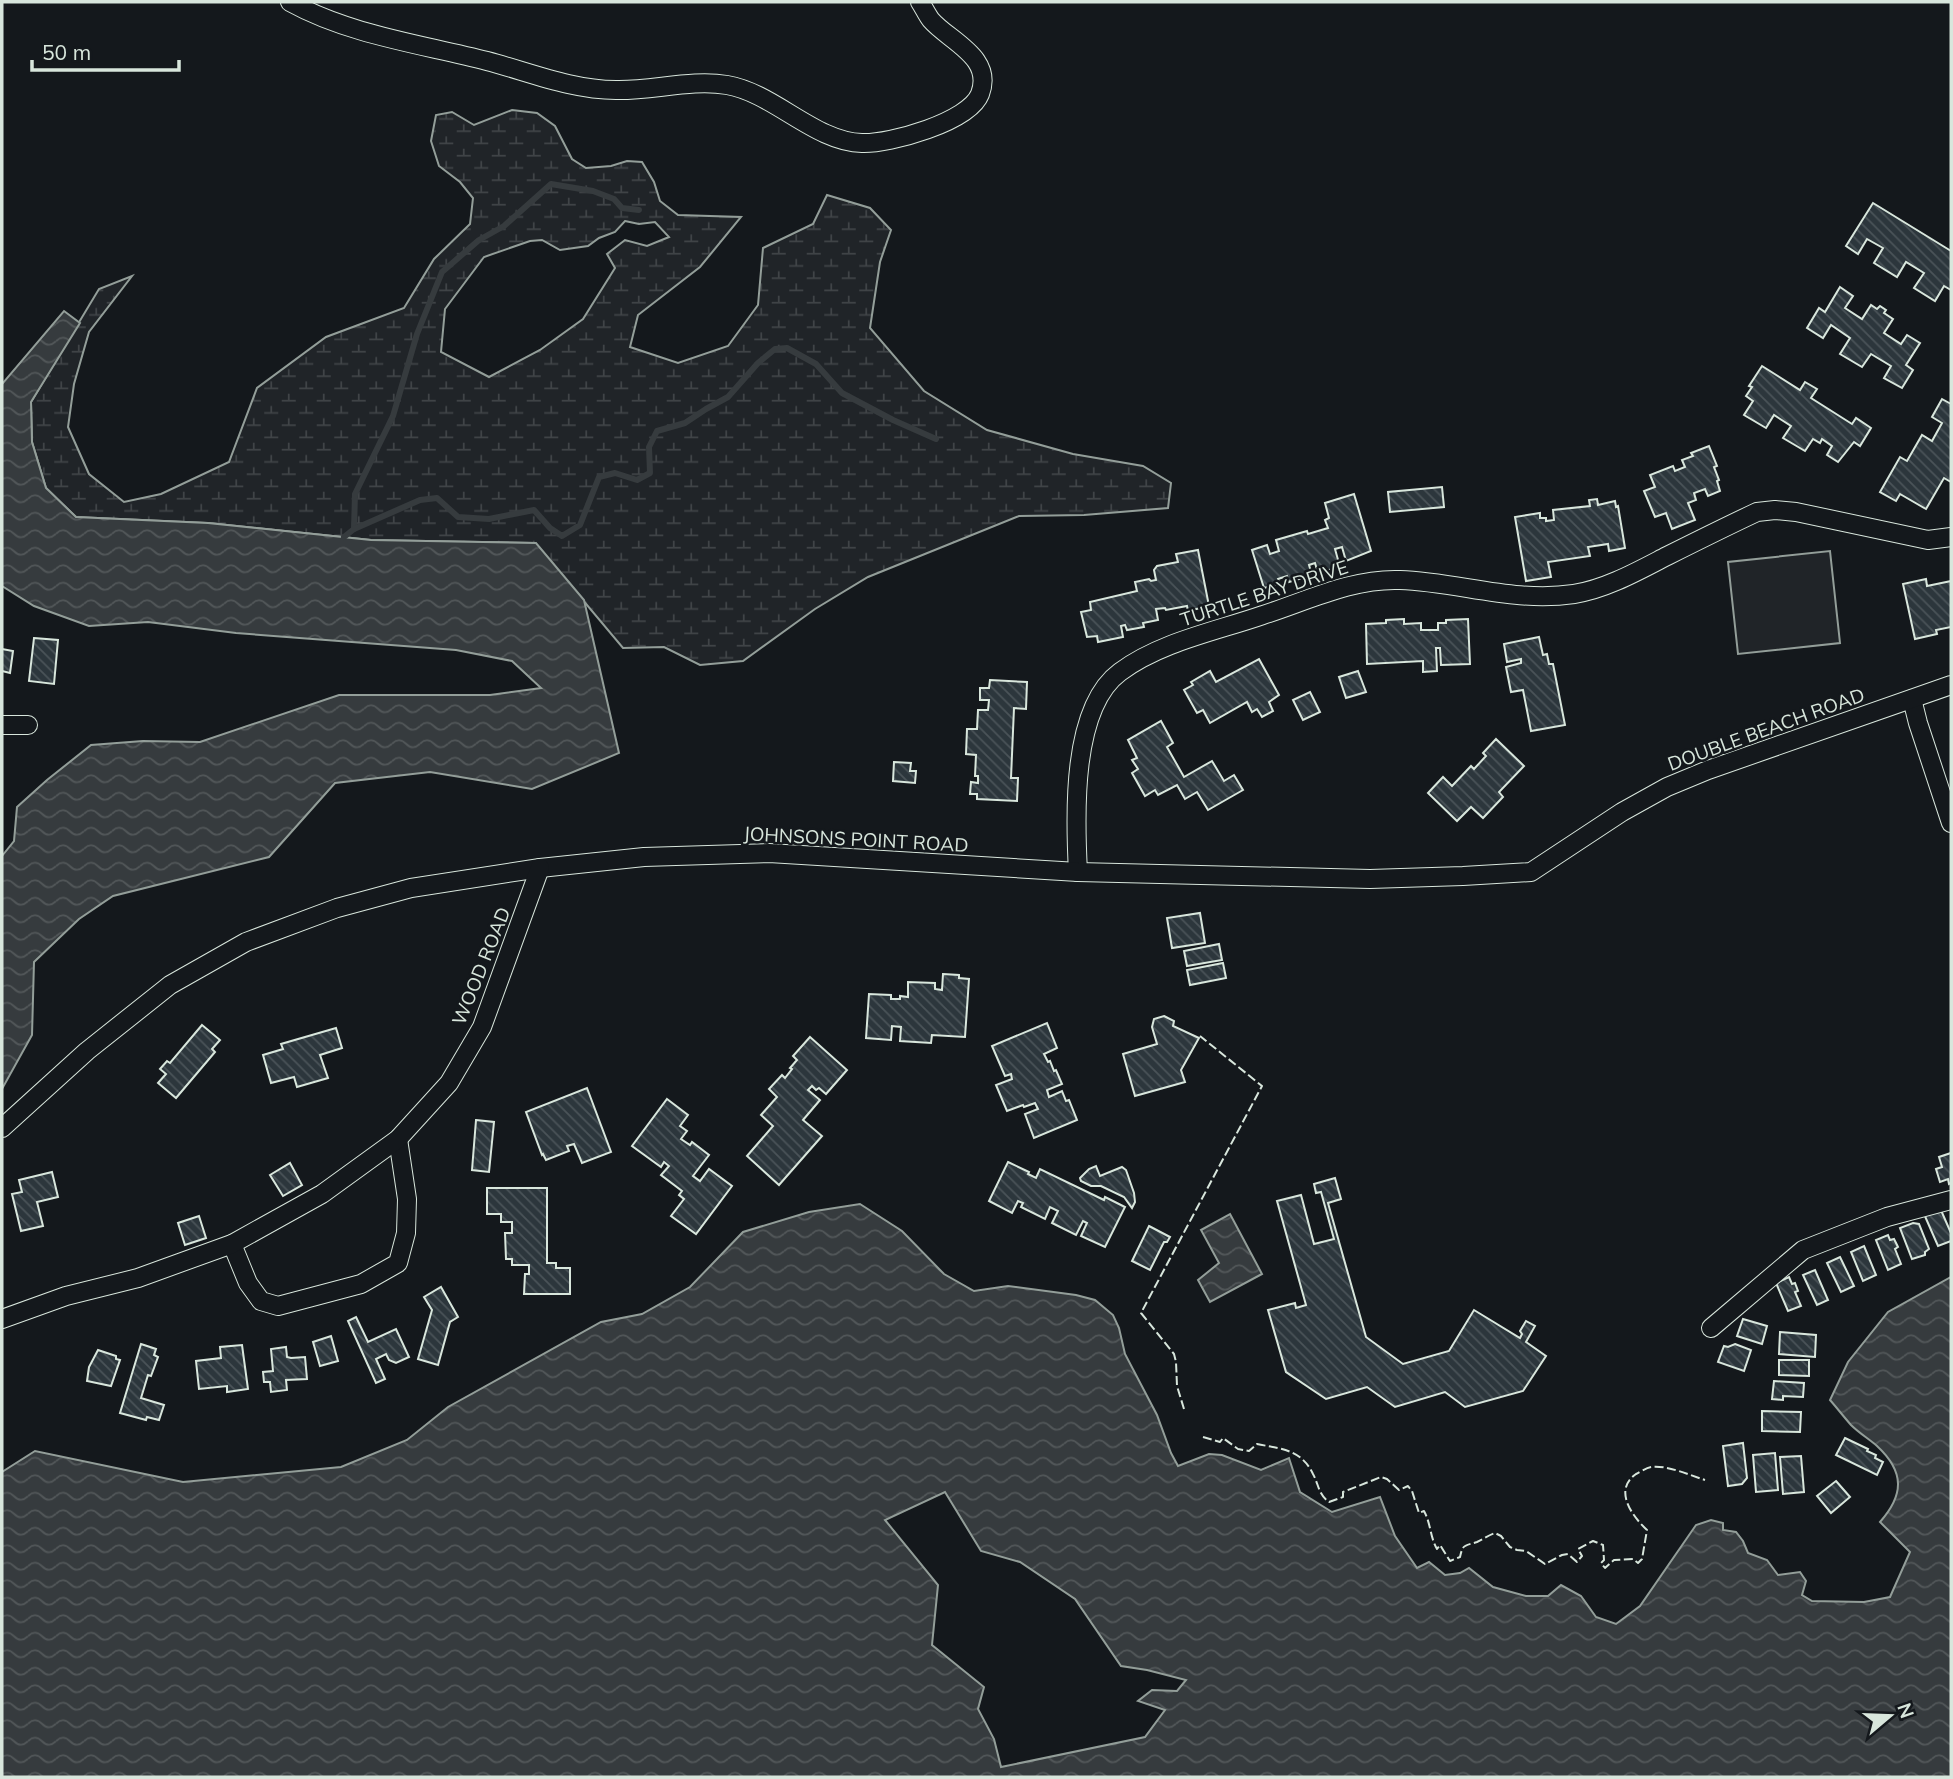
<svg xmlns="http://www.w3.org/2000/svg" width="1953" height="1779" font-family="Mulish,sans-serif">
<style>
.wetland{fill:url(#wetland-marsh);stroke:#939e99;stroke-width:2;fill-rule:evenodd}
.park{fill:#202428;stroke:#939e99;stroke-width:2}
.water{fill:url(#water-waves);stroke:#939e99;stroke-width:2;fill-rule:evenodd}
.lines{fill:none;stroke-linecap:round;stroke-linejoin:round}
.stream{stroke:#363b3e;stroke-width:6}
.building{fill:url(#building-back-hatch);stroke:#d8e6dc;stroke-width:2}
.minor-casing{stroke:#d8e6dc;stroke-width:20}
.minor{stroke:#14181c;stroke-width:18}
.fence{stroke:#d8e6dc;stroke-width:2;stroke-dasharray:9 3.5;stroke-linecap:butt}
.labels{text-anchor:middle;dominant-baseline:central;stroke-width:5;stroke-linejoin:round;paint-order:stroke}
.street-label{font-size:19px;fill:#d8e6dc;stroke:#14181c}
</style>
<defs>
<pattern id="wetland-marsh" width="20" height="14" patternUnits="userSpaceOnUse" patternTransform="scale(1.75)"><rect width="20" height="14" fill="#202428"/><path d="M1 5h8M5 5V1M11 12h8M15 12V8" fill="none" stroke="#404447"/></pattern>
<pattern id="water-waves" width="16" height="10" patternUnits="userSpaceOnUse" patternTransform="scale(1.75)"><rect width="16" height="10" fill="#363b3e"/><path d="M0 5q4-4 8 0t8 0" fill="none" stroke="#525759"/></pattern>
<pattern id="building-back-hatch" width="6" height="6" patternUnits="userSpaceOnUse" patternTransform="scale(1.75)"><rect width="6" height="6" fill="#2c363c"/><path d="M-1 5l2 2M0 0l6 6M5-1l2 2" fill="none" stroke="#4a5358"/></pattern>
</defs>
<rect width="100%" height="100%" fill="#14181c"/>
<!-- wetland -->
<path class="wetland" d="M512,110L537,113L555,126L572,159L586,168L611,166L627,161L642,162L654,182L660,201L678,215L741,217L700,267L638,315L630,347L678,363L728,346L758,305L763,248L813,224L827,195L870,208L891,230L880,262L870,328L924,391L987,430L1073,454L1143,466L1171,483L1168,508L1084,515L1019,516L868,577L815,609L743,661L700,665L664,647L623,648L535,543L371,540L208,523L76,517L46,488L32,442L31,402L99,289L132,276L89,332L74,384L68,427L89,474L124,502L161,494L229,462L257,388L326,337L404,308L434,259L470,224L473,198L460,182L439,166L431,141L436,115L452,112L474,125ZM625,221L639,224L655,222L669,237L647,246L625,240L607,254L615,268L583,319L540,350L489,377L441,352L445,309L484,257L530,241L542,240L560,250L588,246L599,238L615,232Z"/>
<!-- park -->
<polygon class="park" points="1830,551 1840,643 1738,654 1728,562"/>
<!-- water -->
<g class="water">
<polygon points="64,311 80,323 31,402 32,442 46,488 76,517 208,523 371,540 536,543 584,600 619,753 532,789 430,772 335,783 269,857 113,896 79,919 34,962 32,1035 2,1089 2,856 14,841 17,807 47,780 91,745 143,741 200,742 339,695 490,695 541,688 512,661 456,650 236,633 148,622 89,626 34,606 2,586 2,384"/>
<path d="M860,1204L902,1231L944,1274L974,1291L1008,1286L1076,1295L1095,1300L1113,1315L1119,1328L1125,1354L1157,1415L1171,1453L1178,1466L1209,1454L1222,1455L1261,1470L1289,1458L1300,1492L1332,1512L1380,1497L1395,1536L1417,1568L1429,1562L1445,1575L1460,1573L1469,1568L1493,1587L1526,1596H1548L1561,1585L1581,1596L1596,1617L1616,1624L1640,1606L1696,1525L1711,1520L1723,1523V1530L1736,1532L1743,1541L1748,1553L1767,1560L1778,1575L1800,1572L1806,1581L1802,1595L1812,1601L1864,1602L1890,1597L1910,1552L1880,1522C1904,1495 1905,1472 1877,1446C1869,1439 1859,1433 1851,1425C1844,1417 1837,1408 1830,1400L1848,1362L1888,1312L1951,1277V1777H2V1472L35,1451L183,1482L341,1467L407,1440L448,1407L601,1322L642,1314L690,1287L743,1232L809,1212ZM945,1492L981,1551L1020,1562L1075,1599L1121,1666L1147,1670L1186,1680L1177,1691L1152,1690L1138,1701L1165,1710L1145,1737L1001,1767L994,1739L978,1709L984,1687L932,1645L938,1585L885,1520Z"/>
<polygon points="1230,1214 1262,1274 1210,1302 1198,1280 1219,1263 1201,1230"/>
</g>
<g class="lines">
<!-- stream -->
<g class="stream">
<polyline points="354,529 355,494 393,416 417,334 442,272 479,240 504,226 551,184 593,191 614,199 622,208 639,210"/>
<polyline points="344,537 354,529 420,500 437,498 458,517 489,519 534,510 550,528 562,536 580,525 599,477 615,473 637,480 650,473 649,447 657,431 685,423 706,409 728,397 758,363 775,349 787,348 816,364 842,393 893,420 936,439"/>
</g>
</g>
<!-- building -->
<g class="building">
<polygon points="1873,203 1951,251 1951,290 1944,286 1935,301 1914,288 1924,273 1906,262 1897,277 1874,263 1883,248 1867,239 1858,254 1846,246"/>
<polygon points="1840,287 1853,296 1845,308 1862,319 1871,305 1877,309 1880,306 1886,310 1884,313 1893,319 1884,333 1901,344 1907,335 1920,343 1906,365 1913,370 1902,388 1884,378 1891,366 1871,354 1862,367 1840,354 1850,338 1831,325 1823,338 1807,328 1819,308 1825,312"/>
<polygon points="1762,366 1800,390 1805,382 1817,389 1811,398 1852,424 1856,418 1871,428 1860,446 1854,442 1838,462 1827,455 1832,446 1822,439 1820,443 1813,439 1805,451 1783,438 1791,426 1774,415 1766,428 1744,415 1753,401 1746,396 1752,387 1749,386"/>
<polygon points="1942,399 1951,404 1951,482 1944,478 1926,509 1900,494 1896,501 1880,492 1900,457 1907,461 1922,435 1932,441 1942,423 1932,417"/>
<polygon points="1709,446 1717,466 1714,467 1719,480 1717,481 1720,491 1708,496 1705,489 1694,493 1696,500 1688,503 1695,520 1672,529 1666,513 1655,517 1644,491 1655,487 1650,475 1673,466 1675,471 1685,467 1682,460 1693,456 1691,453"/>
<polygon points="1442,487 1444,507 1390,512 1388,492"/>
<polygon points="1354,494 1371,551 1346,561 1342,547 1335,549 1340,567 1318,573 1315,563 1309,565 1312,575 1289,582 1287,576 1278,579 1279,584 1264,588 1252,550 1267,545 1270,554 1279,551 1276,540 1307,531 1308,534 1328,528 1325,520 1329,518 1325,503"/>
<polygon points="1597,499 1598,505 1615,501 1616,507 1618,506 1625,548 1609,551 1608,544 1588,547 1590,556 1548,562 1551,577 1526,581 1515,517 1540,513 1540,518 1546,518 1546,521 1554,520 1553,510 1590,506 1589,500"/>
<polygon points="1198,550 1209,606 1188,611 1187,606 1166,610 1165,608 1156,609 1158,620 1143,623 1144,627 1127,630 1125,625 1121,626 1123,637 1098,642 1097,636 1087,637 1081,612 1091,610 1090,602 1137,591 1135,582 1149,579 1151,581 1156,580 1154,570 1157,566 1178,562 1176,554"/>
<polygon points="1926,579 1927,586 1951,581 1951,627 1936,630 1937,634 1915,639 1903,584"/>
<polygon points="1404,619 1404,624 1421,623 1421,630 1438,630 1438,623 1446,623 1446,620 1468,619 1470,664 1441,665 1440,648 1436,648 1437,671 1423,672 1423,661 1367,664 1366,624 1386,623 1386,620"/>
<polygon points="1539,637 1543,655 1547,654 1549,664 1553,664 1565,725 1531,731 1523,690 1511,692 1506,667 1521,663 1521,659 1507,662 1504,644"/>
<polygon points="34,638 58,640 54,684 29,681"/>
<polygon points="2,649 13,651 10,673 2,671"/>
<polygon points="1259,659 1279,695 1269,702 1273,711 1262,717 1257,709 1252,712 1247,702 1210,723 1203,710 1197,713 1184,690 1193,685 1191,682 1210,671 1216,682"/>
<polygon points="1358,671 1366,692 1346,698 1339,677"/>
<polygon points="990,680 1027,682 1026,709 1014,708 1011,778 1018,778 1017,801 977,799 977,794 970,794 971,782 978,783 978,776 975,776 976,755 966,754 967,729 977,729 978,710 988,710 989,700 980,700 980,688 989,688"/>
<polygon points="1310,692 1320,712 1303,720 1293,700"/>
<polygon points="1161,721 1173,743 1167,747 1184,777 1212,761 1224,781 1234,775 1243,790 1208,810 1197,792 1185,799 1177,785 1158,795 1155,790 1145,796 1132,773 1138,769 1132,760 1137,758 1128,740"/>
<polygon points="1496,739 1524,766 1499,792 1503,797 1483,818 1471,807 1457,821 1428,793 1443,777 1452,786 1471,766 1474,769 1486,756 1483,753"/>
<polygon points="894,762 911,763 910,771 916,771 915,783 893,781"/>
<polygon points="1200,913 1205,943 1172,948 1167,918"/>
<polygon points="1219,944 1222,960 1187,966 1184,951"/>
<polygon points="1223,963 1226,978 1190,985 1187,970"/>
<polygon points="943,974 959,975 959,978 969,979 965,1037 932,1035 931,1043 900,1041 901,1027 892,1026 891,1040 866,1038 869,994 891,995 891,999 900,999 900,996 908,997 908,982 935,983 935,989 942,990"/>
<polygon points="1164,1016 1174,1021 1173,1026 1199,1038 1181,1070 1185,1082 1135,1096 1123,1054 1157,1044 1152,1027 1154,1019"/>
<polygon points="1047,1023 1057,1048 1044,1054 1048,1062 1050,1061 1054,1071 1056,1070 1062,1084 1047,1090 1049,1097 1062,1091 1066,1101 1069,1100 1077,1120 1034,1138 1025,1114 1038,1109 1035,1103 1024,1107 1023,1105 1007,1111 996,1085 1012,1079 1011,1074 1005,1076 992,1046"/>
<polygon points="202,1025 220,1040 212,1049 215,1052 176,1098 158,1083 166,1074 160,1069 167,1061 170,1063"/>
<polygon points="336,1028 342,1048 320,1055 328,1078 297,1087 294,1077 271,1083 263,1055 283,1049 281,1044"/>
<polygon points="810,1037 847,1070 826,1094 819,1088 816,1090 812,1086 808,1090 820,1100 803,1120 822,1136 779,1185 747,1156 773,1126 761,1115 777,1097 769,1089 782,1075 785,1078 792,1069 790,1068 797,1060 793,1056"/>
<polygon points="587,1088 611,1152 582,1163 574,1144 567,1146 569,1151 546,1160 543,1154 542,1155 526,1112"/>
<polygon points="667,1099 688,1115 680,1126 687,1131 681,1139 690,1145 692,1142 709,1155 693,1176 700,1181 709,1169 732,1186 696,1234 671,1216 684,1199 679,1195 682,1191 661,1175 669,1166 664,1162 661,1167 632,1146"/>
<polygon points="476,1120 494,1122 489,1172 472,1170"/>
<polygon points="1951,1153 1951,1183 1949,1184 1948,1179 1940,1182 1936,1169 1942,1167 1939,1157"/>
<polygon points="1008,1162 1029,1172 1028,1174 1036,1178 1040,1169 1104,1200 1105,1197 1125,1207 1105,1247 1081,1236 1087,1223 1083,1221 1076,1235 1052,1223 1058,1211 1050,1207 1045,1219 1021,1207 1023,1203 1018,1201 1012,1213 989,1201"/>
<polygon points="290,1163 302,1185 283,1196 270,1175"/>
<polygon points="1096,1166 1100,1176 1122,1167 1126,1170 1134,1193 1135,1202 1132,1208 1124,1197 1101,1186 1091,1186 1081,1181 1080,1178 1089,1169"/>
<polygon points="52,1172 58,1197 37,1202 43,1226 21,1231 12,1194 22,1192 19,1180"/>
<polygon points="1335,1178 1341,1199 1328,1203 1366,1337 1403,1364 1449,1351 1474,1310 1520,1338 1522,1334 1520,1331 1526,1321 1535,1326 1526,1342 1546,1356 1523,1391 1465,1407 1445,1392 1395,1407 1367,1387 1326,1399 1286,1372 1268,1310 1295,1303 1296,1308 1306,1305 1277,1201 1301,1195 1314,1244 1334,1239 1321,1192 1316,1193 1314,1184"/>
<polygon points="487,1188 547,1188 547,1263 556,1263 556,1268 570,1268 570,1294 524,1294 525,1274 529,1274 529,1265 512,1265 512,1259 506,1259 505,1233 512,1233 512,1222 501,1222 501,1214 487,1214"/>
<polygon points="1940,1208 1951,1233 1951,1241 1938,1246 1924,1214"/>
<polygon points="199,1216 206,1238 185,1245 178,1223"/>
<polygon points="1913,1223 1919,1224 1929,1249 1925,1252 1925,1255 1912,1259 1900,1228"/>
<polygon points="1149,1226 1170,1237 1167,1242 1164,1242 1150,1270 1132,1261"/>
<polygon points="1888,1235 1890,1240 1894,1239 1898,1247 1895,1249 1901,1264 1888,1270 1876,1240"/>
<polygon points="1864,1246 1876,1275 1863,1281 1851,1252"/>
<polygon points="1840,1257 1854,1286 1841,1292 1827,1263"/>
<polygon points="1815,1270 1828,1300 1817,1305 1803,1275"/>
<polygon points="1789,1277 1792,1284 1795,1283 1798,1291 1795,1292 1801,1306 1788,1311 1776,1283"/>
<polygon points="441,1287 458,1317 450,1322 438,1365 418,1359 432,1310 424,1297"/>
<polygon points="356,1317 368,1342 396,1329 409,1357 396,1363 389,1360 386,1354 376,1359 385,1379 376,1383 348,1321"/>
<polygon points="1743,1319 1767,1326 1762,1344 1737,1336"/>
<polygon points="1780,1332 1816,1335 1815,1357 1779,1354"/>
<polygon points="331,1336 338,1361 320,1366 313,1342"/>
<polygon points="141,1344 156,1349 154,1355 158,1357 151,1376 148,1375 141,1398 164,1405 159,1420 147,1417 146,1420 120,1413"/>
<polygon points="1735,1344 1751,1350 1744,1371 1718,1362 1724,1346 1728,1347"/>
<polygon points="242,1345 248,1389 227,1392 227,1386 199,1389 196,1361 221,1358 220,1347"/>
<polygon points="286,1347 287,1357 291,1358 305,1357 307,1379 286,1380 287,1390 271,1392 270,1382 264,1382 263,1372 273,1371 271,1349"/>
<polygon points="98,1350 116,1356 116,1359 120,1360 111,1386 87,1381 89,1367"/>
<polygon points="1779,1360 1809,1360 1809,1376 1779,1375"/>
<polygon points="1774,1381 1804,1383 1803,1397 1783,1396 1783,1400 1772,1399"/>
<polygon points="1762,1411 1801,1412 1800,1432 1762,1431"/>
<polygon points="1845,1438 1868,1449 1867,1451 1876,1455 1875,1458 1883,1462 1877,1475 1836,1455"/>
<polygon points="1743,1443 1747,1478 1742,1484 1728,1486 1723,1446"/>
<polygon points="1775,1453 1778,1490 1756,1492 1753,1455"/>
<polygon points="1801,1456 1804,1492 1783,1494 1780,1457"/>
<polygon points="1836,1481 1850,1497 1831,1513 1817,1496"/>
</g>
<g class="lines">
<!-- minor casing -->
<g class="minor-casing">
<g id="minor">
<path d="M290,2C350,35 421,44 487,61C529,72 572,90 616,90C652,91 691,79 727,85C774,93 815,142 862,143C890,144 969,122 980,94C994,57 949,41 931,20C927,15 924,8 920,2"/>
<polyline points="1912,699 1918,723 1951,823"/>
<polyline points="2,725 28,725"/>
<path d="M1078,872C1075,816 1071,708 1120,672C1160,642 1217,631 1263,615C1307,601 1353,578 1400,580C1459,582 1514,603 1574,594C1606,589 1638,571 1667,556C1697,541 1727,526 1757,512L1775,510L1796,512L1928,540L1951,537"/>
<polyline points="2,1128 87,1051 170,985 246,942 337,908 411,888 540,868 644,857 769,853 1078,872 1370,879 1463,876 1531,872 1622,812 1667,787 1708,770 1951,685"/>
<polyline points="232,1244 248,1283 261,1301 278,1306 361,1284 398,1263 406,1233 407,1199 398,1139"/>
<polyline points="2,1319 66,1296 138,1278 232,1244 322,1194 398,1139 449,1083 482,1027 540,868"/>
<polyline points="1711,1328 1803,1250 1887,1217 1951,1200"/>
</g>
</g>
<!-- minor -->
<use href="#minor" class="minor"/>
<!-- fence -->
<g class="fence">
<polyline points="1184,1409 1177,1386 1176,1362 1174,1354 1141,1313 1262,1086 1200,1036"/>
<path d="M1203,1437L1220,1442L1223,1438L1238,1449L1249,1451L1257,1444C1281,1449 1301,1449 1313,1474C1319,1485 1318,1494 1329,1502L1343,1497V1492L1381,1477L1387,1479L1399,1490L1408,1486L1412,1491L1419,1513L1424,1511C1431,1524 1430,1537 1437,1549L1440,1545L1450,1561L1460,1557C1463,1543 1465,1546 1477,1542C1483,1539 1489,1535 1495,1533L1501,1536L1510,1547L1517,1550L1526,1551L1545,1564L1562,1555L1568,1554L1577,1562L1582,1556L1578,1549L1593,1541L1603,1545L1604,1560L1601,1563L1605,1568L1614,1560L1633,1559L1638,1563L1642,1559L1647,1530C1632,1516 1613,1490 1636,1474C1640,1472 1646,1468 1651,1467C1668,1465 1689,1475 1705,1480"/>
</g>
</g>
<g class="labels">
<!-- street labels -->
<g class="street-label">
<text transform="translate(1264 593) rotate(-18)">TURTLE BAY DRIVE</text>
<text transform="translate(1766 729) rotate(-20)">DOUBLE BEACH ROAD</text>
<text transform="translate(856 839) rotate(3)">JOHNSONS POINT ROAD</text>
<text transform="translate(481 966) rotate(-68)">WOOD ROAD</text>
</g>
</g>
<!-- border -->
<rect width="1953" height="1779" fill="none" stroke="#d8e6dc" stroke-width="7"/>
<!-- north arrow -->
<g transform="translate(1890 1716) rotate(71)" stroke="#14181c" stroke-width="5" paint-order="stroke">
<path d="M0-5L12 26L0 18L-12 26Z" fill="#d8e6dc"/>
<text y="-10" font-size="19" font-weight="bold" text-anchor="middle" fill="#d8e6dc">N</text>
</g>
<!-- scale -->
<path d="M32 60v10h147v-10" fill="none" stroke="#d8e6dc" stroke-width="3.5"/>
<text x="42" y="60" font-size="21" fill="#d8e6dc" stroke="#14181c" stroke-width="5" paint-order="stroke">50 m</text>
</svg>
